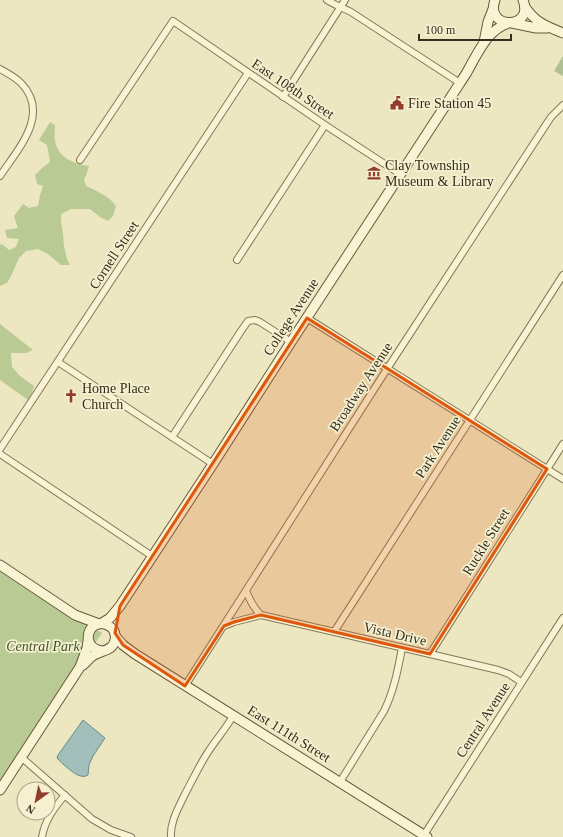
<svg xmlns="http://www.w3.org/2000/svg" width="563" height="837" font-family="'Times New Roman',serif">
<style>
.green{fill:#baca95}
.cemetery{fill:#b2bf94}
.water{fill:#a3bfbb;stroke:#6b8c8a}
.lines{fill:none;stroke-linecap:round;stroke-linejoin:round}
.street-casing{stroke:#857859;stroke-width:8}
.secondary-casing{stroke:#67593c;stroke-width:11}
.street{stroke:#f8f3d3;stroke-width:6}
.secondary{stroke:#f8f3d3;stroke-width:9}
.marked{fill:#df570d;fill-opacity:0.2;stroke:#df570d;stroke-width:3;stroke-linejoin:round}
.labels{text-anchor:middle;dominant-baseline:central;stroke-width:3.5;stroke-linejoin:round;paint-order:stroke}
.street-label{font-size:14px;fill:#352d1d;stroke:#f4f0d0}
.poi-label{font-size:14px;fill:#352d1d;stroke:#f4f0d0;text-anchor:start}
.park-label{font-size:14px;font-style:italic;fill:#3e5124;stroke:#f4f0d0}
</style>
<rect width="100%" height="100%" fill="#ece7c0"/>
<!-- green -->
<g class="green">
<path d="M50,122L55,125C55,131 54,136 55,141C58,158 75,164 89,166L87,173L84,180L86,186C97,191 109,196 116,206L113,216L108,221L100,217L90,209H71L61,214V221L63,234L64,246L67,259L70,265H61L48,254L38,249L26,251L19,258L12,274L7,283L0,286V245L2,244L9,250L16,247L19,239L7,238L5,230L18,228L14,216L23,204L29,208L38,206L40,195L43,186L37,184L35,175L42,168L50,162L47,145L39,140Z"/>
<polygon points="0,324 33,350 26,353 11,353 12,367 20,376 34,386 31,396 28,400 0,380"/>
<polygon points="0,566 102,633 0,782"/>
</g>
<!-- cemetery -->
<polygon class="cemetery" points="563,56 563,76 554,71"/>
<!-- water -->
<path class="water" d="M83,720L105,738L93,756L89,765L88,775C86,776 84,777 81,776C76,776 61,763 57,758L58,755Z"/>
<g class="lines">
<!-- street casing -->
<g class="street-casing">
<g id="street">
<path d="M327,0C335,5 343,8 351,12L460,83"/>
<path d="M0,69C7,73 15,77 21,83C51,114 18,149 0,176"/>
<polyline points="283,97 345,0"/>
<polyline points="80,160 173,21 325,125 400,174"/>
<polyline points="237,260 325,125"/>
<polyline points="307,318 563,479"/>
<polyline points="58,362 213,464"/>
<polyline points="172,437 241,331 248,321 255,320 260,322 291,342"/>
<polyline points="0,449 248,73"/>
<polyline points="0,454 152,556"/>
<path d="M246,591C250,600 254,609 261,615"/>
<polyline points="224,626 234,622 261,615 430,654 498,670 509,674 521,682"/>
<polyline points="334,632 563,275"/>
<polyline points="430,654 563,444"/>
<polyline points="185,686 387,369 551,117 563,105"/>
<polyline points="21,757 92,819 111,830 131,837"/>
<path d="M340,782L384,711C394,691 398,669 402,648"/>
<polyline points="424,835 563,618"/>
<path d="M42,837C45,820 54,808 65,795"/>
<path d="M171,837C170,822 178,809 184,796C192,781 199,766 208,752C216,740 226,728 233,716"/>
</g>
</g>
<!-- secondary casing -->
<g class="secondary-casing">
<g id="secondary">
<path d="M495,0C484,30 535,30 523,0"/>
<path d="M525,7C536,23 546,26 563,33"/>
<polyline points="512,23 536,28 547,28"/>
<polyline points="484,42 488,22 493,9"/>
<polyline points="0,565 75,615 99,624"/>
<path d="M102,623L110,618L120,606L213,464L291,342L460,83C465,76 469,69 473,61C482,45 491,28 509,23"/>
<polyline points="116,637 123,645 135,654 427,837"/>
<path d="M83,665C87,662 89,658 94,655C102,650 113,651 115,640C116,637 115,634 114,631C112,627 108,625 104,624C87,620 80,648 102,651"/>
<polyline points="0,790 80,667 87,648 88,641"/>
</g>
</g>
<!-- street -->
<use href="#street" class="street"/>
<!-- secondary -->
<use href="#secondary" class="secondary"/>
</g>
<!-- marked area -->
<path class="marked" d="M307,318L547,469L430,654L261,615L234,622L224,626L185,686L123,645L115,633L120,606Z"/>
<!-- icons -->
<defs>
<g id="civic-bare" transform="scale(1.08)"><path d="M-.6-6.5H3V-4.5H.6V-3L4-1V1h2V6H-6V1h2V-1L-.6-3ZM-1.2 2.5V6h2.4V2.5Z" fill="#923c2b" stroke="#f4f0d0" stroke-width="2.5" paint-order="stroke"/></g>
<g id="museum-bare" transform="scale(1.08)"><path d="M0-6L6-3V-2H-6V-3ZM-5-1h2V3h-2ZM-1-1h2V3h-2ZM3-1h2V3H3ZM-6 4H6V6H-6Z" fill="#923c2b" stroke="#f4f0d0" stroke-width="2.5" paint-order="stroke"/></g>
<g id="church-bare" transform="scale(1.08)"><path d="M-1.2-6h2.4v3.5h3.3v2.4h-3.3V6h-2.4V-.1h-3.3v-2.4h3.3Z" fill="#923c2b" stroke="#f4f0d0" stroke-width="2.5" paint-order="stroke"/></g>
</defs>
<g fill-rule="evenodd">
<use href="#civic-bare" x="397" y="103"/>
<use href="#museum-bare" x="374" y="173"/>
<use href="#church-bare" x="71" y="396"/>
</g>
<g class="labels">
<!-- street labels -->
<g class="street-label">
<text transform="translate(293 89) rotate(34)">East 108th Street</text>
<text transform="translate(114 255) rotate(-57)">Cornell Street</text>
<text transform="translate(291 317) rotate(-57)">College Avenue</text>
<text transform="translate(361 387) rotate(-57)">Broadway Avenue</text>
<text transform="translate(438 447) rotate(-57)">Park Avenue</text>
<text transform="translate(486 542) rotate(-58)">Ruckle Street</text>
<text transform="translate(395 634) rotate(13)">Vista Drive</text>
<text transform="translate(483 720) rotate(-57)">Central Avenue</text>
<text transform="translate(289 734) rotate(32)">East 111th Street</text>
</g>
<!-- poi labels -->
<g class="poi-label">
<text x="408" y="103">Fire Station 45</text>
<text x="385" y="165">Clay Township<tspan x="385" dy="16">Museum &amp; Library</tspan></text>
<text x="82" y="388">Home Place<tspan x="82" dy="16">Church</tspan></text>
</g>
<!-- park labels -->
<g class="park-label">
<text x="43" y="646">Central Park</text>
</g>
</g>
<!-- north arrow -->
<g transform="translate(36 801) rotate(213)"><circle r="19" fill="#f4f0d0" stroke="#a8a288"/>
<path d="M0-3L7 15L0 10L-7 15Z" fill="#923c2b"/>
<text y="-6" font-size="11" font-weight="bold" text-anchor="middle" fill="#352d1d">N</text>
</g>
<!-- scale -->
<path d="M419 34v6h92v-6" fill="none" stroke="#352d1d" stroke-width="2"/>
<text x="425" y="34" font-size="12" fill="#352d1d" stroke="#f4f0d0" stroke-width="3" paint-order="stroke">100 m</text>
</svg>
